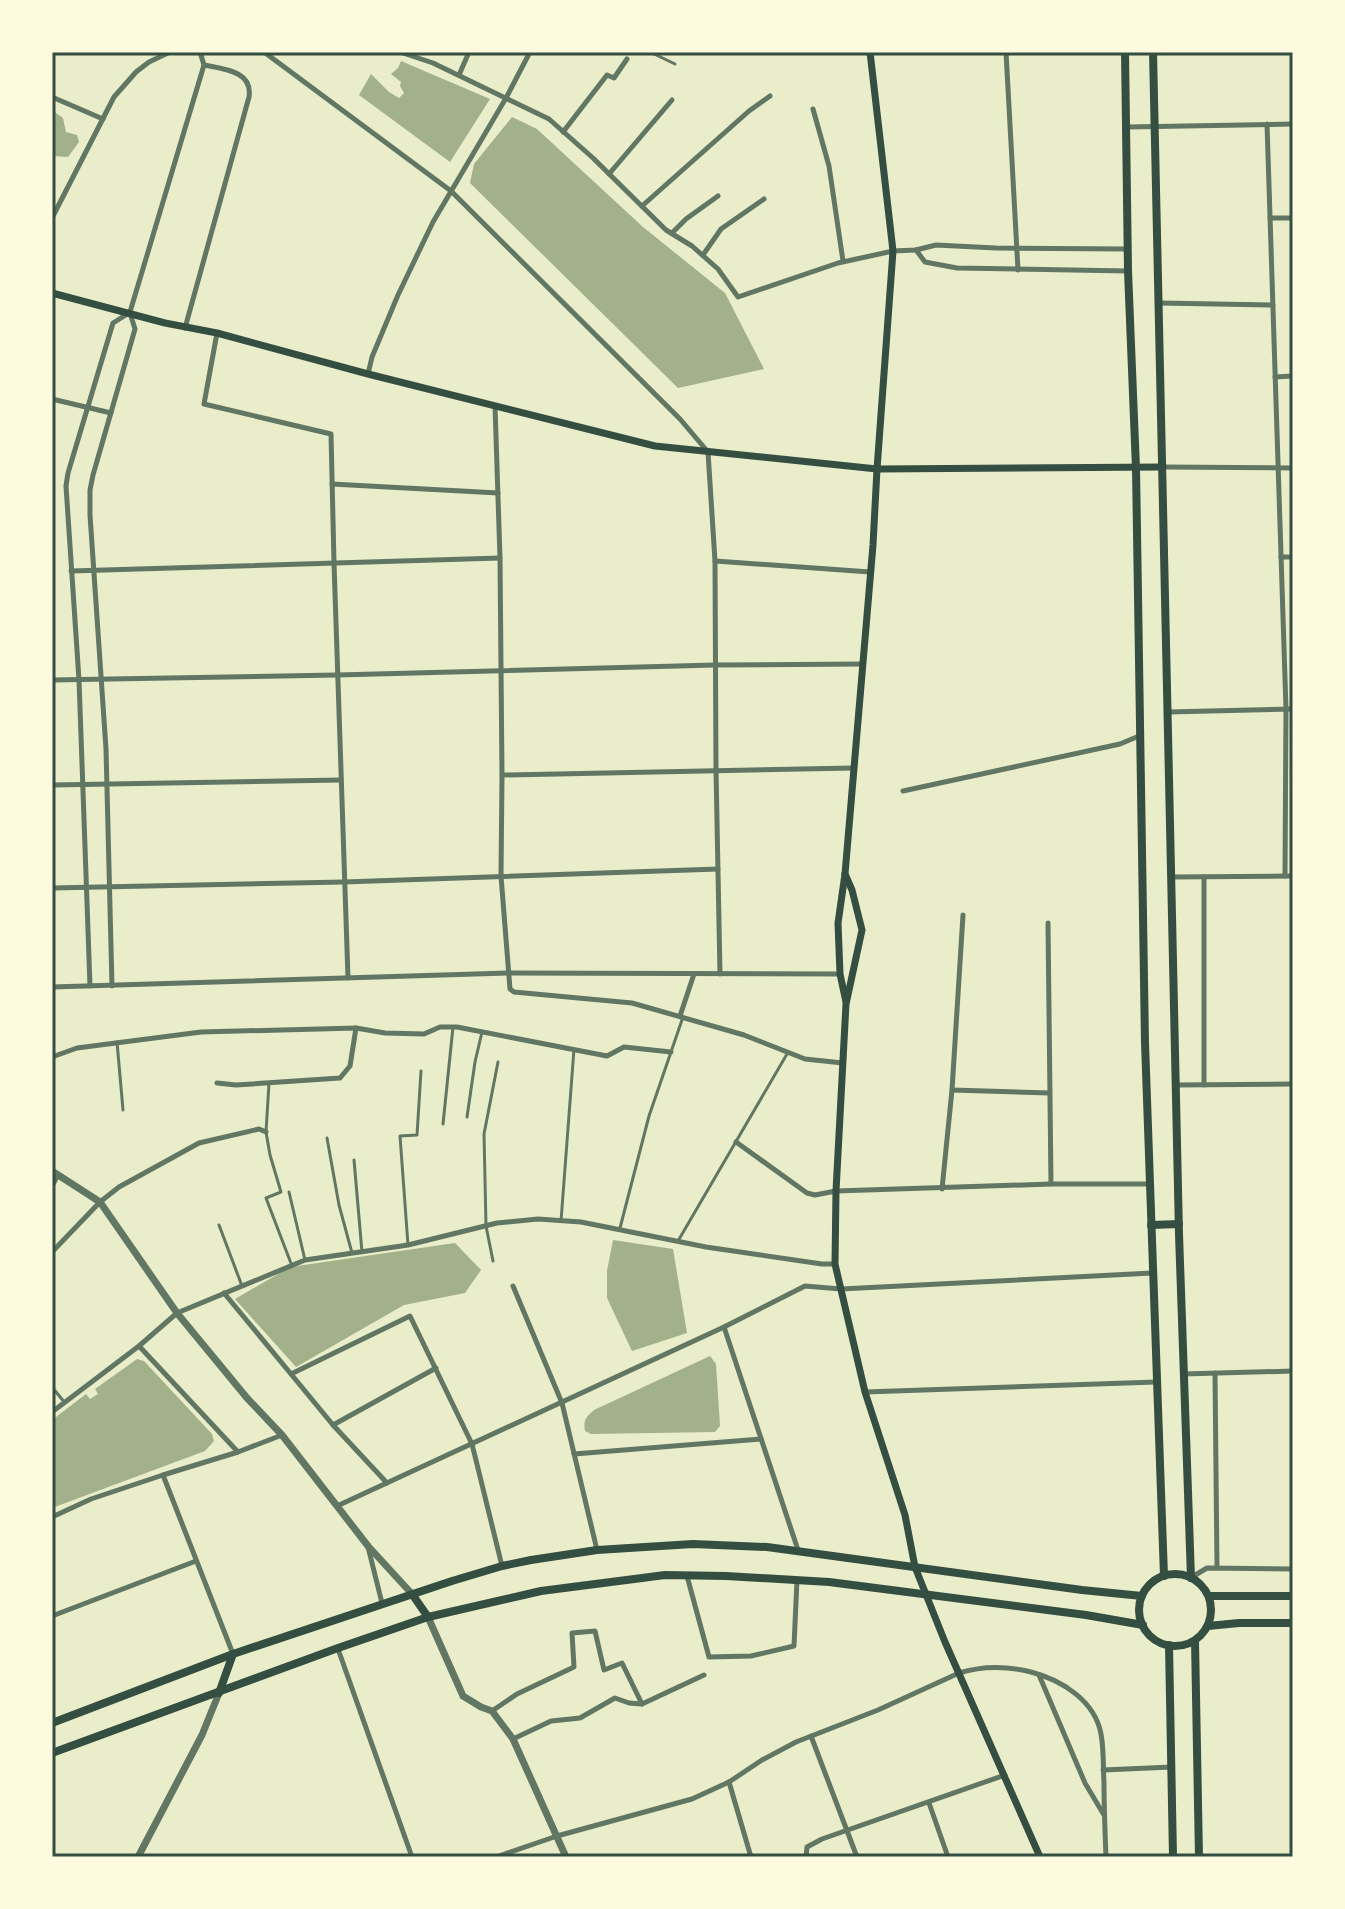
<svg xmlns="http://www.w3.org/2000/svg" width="1345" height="1909" font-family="Merriweather,serif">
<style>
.water{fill:#a3b18a}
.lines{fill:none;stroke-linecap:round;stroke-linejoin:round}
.service{stroke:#617663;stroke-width:3}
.minor{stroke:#617663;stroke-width:5}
.tertiary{stroke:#617663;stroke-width:7}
.secondary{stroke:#344e41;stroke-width:7}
.primary{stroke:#344e41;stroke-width:8}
.neatline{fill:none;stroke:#344e41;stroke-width:3}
</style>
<rect width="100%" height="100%" fill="#e9edc9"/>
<!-- water -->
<g class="water">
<polygon points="401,61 490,99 450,162 359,95 371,74 389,92 399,98 404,93 400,86 401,82 391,74 398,68"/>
<polygon points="52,110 63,118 66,132 77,135 79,142 68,157 52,156"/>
<polygon points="512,117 537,129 643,227 725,293 764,369 678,388 470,183 474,164"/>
<polygon points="613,1240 673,1249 687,1333 632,1351 607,1298 607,1271"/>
<polygon points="455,1243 481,1270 465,1293 404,1305 296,1367 235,1299 290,1267"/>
<path d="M710,1356L716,1364L720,1426L715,1432L591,1434L585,1431C583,1420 586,1417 594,1410Z"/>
<polygon points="137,1359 144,1361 212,1434 214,1441 205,1451 52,1508 52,1420 86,1394 90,1399 98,1394 95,1389"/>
</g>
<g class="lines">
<!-- service -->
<g class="service">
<polyline points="650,52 675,64"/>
<polyline points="117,1042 123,1110"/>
<polyline points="269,1083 266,1132 270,1155 281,1192 266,1198 292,1266"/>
<polyline points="467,1117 475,1062 482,1032"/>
<polyline points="443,1124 453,1027"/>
<polyline points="327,1138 339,1205 352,1253"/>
<polyline points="354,1160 362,1252"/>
<polyline points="289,1192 305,1260"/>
<polyline points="561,1221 574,1049"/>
<polyline points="219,1225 242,1286"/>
<polyline points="620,1228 649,1116 683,1017"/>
<polyline points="678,1241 787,1054"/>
<polyline points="408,1245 400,1136 417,1135 421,1071"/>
<polyline points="493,1261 486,1226 484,1134 498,1062"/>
<polyline points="52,1387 65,1403"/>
</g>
<!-- minor -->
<g class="minor">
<polyline points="200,52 204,65"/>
<polyline points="264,52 451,191 680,419 708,452 715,561 716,770 720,974"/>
<polyline points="400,52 433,63 549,119 593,158 666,230 692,246 718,269 738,297 838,263 893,251 916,250 936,245 996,248 1127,249"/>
<polyline points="1006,52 1018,270"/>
<polyline points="459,75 469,52"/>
<polyline points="52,97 103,119"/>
<polyline points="813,109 829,166 843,261"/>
<polyline points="1267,124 1286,709 1285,876"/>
<polyline points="1127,127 1293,124"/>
<polyline points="563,132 607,75 614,78 627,59"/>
<polyline points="609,174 672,100"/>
<polyline points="642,206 749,111 770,96"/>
<polyline points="52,218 114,97 136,72 149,62 170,52"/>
<polyline points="1270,218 1293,218"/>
<polyline points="672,233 686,219 718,196"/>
<polyline points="916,250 925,262 957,268 1128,271"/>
<polyline points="703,255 721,229 764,199"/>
<polyline points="1159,303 1273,305"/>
<path d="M130,312L204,65C224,69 253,71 249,97L185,328"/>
<polyline points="217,333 204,404 331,434 334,563 348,978"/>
<polyline points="368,374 372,357 398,295 433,222 506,98 530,52"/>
<polyline points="1275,377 1293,376"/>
<polyline points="52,399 111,413"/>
<polyline points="495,406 500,558 502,775 501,876 510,989 514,992 632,1003 744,1035 805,1059 843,1063"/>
<polyline points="1163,467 1293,468"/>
<polyline points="332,484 498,493"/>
<polyline points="1281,557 1293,557"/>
<polyline points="715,561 870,572"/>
<polyline points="71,571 500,558"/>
<polyline points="52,680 337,675 715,665 863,664"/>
<polyline points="1168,712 1293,709"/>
<polyline points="502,775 853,768"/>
<polyline points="52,785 341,780"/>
<polyline points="903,791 1120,744 1139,736"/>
<polyline points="1171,877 1293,876"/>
<polyline points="52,888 344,882 718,869"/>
<polyline points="1048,923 1051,1184"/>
<polyline points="90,986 79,680 66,486 68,473 113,323 129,313"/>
<polyline points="112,986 106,749 90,515 90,490 93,475 135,329 130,313"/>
<polyline points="52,987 508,973 840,974"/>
<polyline points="680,1016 694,974"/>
<polyline points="52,1057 77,1048 201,1032 356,1028 385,1033 424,1034 440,1027 457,1027 607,1056 624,1047 671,1052"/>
<polyline points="217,1083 236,1085 340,1078 350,1066 356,1028"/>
<polyline points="1176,1085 1293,1084"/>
<polyline points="1204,1085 1204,877"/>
<polyline points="952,1090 1049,1093"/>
<polyline points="736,1142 807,1193 815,1195 836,1191 1051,1184 1149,1184"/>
<polyline points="52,1186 58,1175"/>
<polyline points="942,1189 952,1090 963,915"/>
<polyline points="52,1252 100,1202 119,1187 199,1143 259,1129 266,1132"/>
<polyline points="513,1286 562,1403 597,1550"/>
<polyline points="224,1293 291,1374 410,1316 472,1444 502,1566"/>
<polyline points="724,1327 798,1550"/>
<polyline points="139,1346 238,1452"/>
<polyline points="1215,1373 1217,1568"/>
<polyline points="291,1374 333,1425 387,1483"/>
<polyline points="1183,1374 1293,1371"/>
<polyline points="865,1392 1156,1382"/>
<polyline points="52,1412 139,1346 177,1313 305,1260 408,1245 497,1223 538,1219 581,1222 706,1247 822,1264 835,1264"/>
<polyline points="333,1425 436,1368"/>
<polyline points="574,1454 761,1439"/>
<polyline points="337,1506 724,1327 805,1286 841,1289 1152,1273"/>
<polyline points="52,1517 91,1499 163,1475"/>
<polyline points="368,1547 382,1603"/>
<polyline points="687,1576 709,1657 751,1656 794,1646 797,1580"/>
<polyline points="1192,1577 1207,1568 1293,1569"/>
<polyline points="52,1616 196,1561"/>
<polyline points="338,1649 412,1857"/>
<polyline points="233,1654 163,1475 238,1452 282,1435"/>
<polyline points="1039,1675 1085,1783 1104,1815"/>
<polyline points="492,1711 517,1694 574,1667 572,1633 595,1631 604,1670 622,1663 642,1704"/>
<polyline points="811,1736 857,1857"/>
<polyline points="513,1739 551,1721 580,1718 615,1698 629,1703 642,1704 704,1675"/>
<polyline points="1103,1770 1172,1767"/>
<polyline points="729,1782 751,1857"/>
<polyline points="929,1803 948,1857"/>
<path d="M496,1857L557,1836L692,1799L729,1782L762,1760L796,1742L878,1710L959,1673C982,1666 1007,1666 1031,1672C1062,1680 1095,1701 1101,1734C1104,1750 1103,1767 1104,1783C1104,1808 1105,1832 1106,1857"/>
<polyline points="806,1857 807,1847 822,1839 1005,1775"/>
</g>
<!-- tertiary -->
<g class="tertiary">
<polyline points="52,1171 100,1202 177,1313 247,1398 282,1435 368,1546 412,1594"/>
<polyline points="428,1617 463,1696 481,1707 492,1711 513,1739 566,1857"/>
<polyline points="138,1857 202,1735 219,1693"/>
</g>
<!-- secondary -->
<g class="secondary">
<polyline points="52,293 165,323 217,333 368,374 655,446 877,469 1163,467"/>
<polyline points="845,874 852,890 862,930 846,1004 836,1191 835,1264 865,1392 905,1515 915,1567 945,1642 1040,1857"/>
<polyline points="846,1002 840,974 838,923 845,874 873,545 877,469 893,251 870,52"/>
</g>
<!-- primary -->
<g class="primary">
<polyline points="1125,52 1128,271 1136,468 1145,1043 1164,1576"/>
<polyline points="1153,52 1179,1234 1191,1578"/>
<polyline points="1151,1225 1179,1224"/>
<circle cx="1175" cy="1610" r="36"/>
<polyline points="412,1594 428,1617"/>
<polyline points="1209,1596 1293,1596"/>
<polyline points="1208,1626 1239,1623 1293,1623"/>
<polyline points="1195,1641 1199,1857"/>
<polyline points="1169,1645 1173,1857"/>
<polyline points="219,1693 233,1654"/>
<polyline points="52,1723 233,1654 452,1581 502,1566 531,1560 597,1550 693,1544 767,1547 1082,1590 1142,1596"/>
<polyline points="52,1753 338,1648 428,1617 541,1591 642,1578 665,1575 726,1576 829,1582 1086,1615 1143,1625"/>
</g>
</g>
<!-- border -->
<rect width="1345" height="1909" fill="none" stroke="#fefae0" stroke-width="108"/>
<rect x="54" y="54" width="1237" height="1801" class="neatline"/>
</svg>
